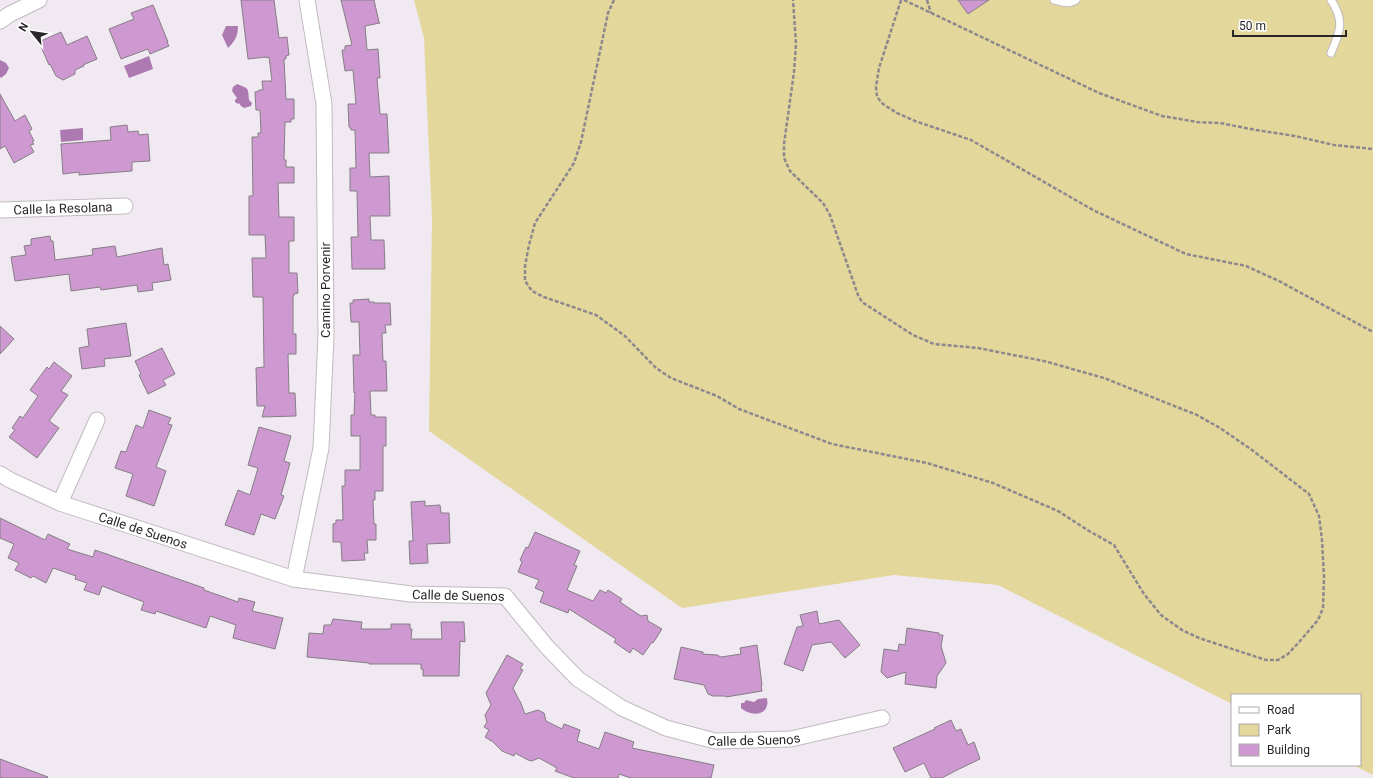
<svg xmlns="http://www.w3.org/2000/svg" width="1373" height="778" font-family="Roboto,sans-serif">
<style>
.green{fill:#e3d79b}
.water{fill:#ac7ab0}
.building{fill:#cd99d0;stroke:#857e85}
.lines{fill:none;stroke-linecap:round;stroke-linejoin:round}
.lane-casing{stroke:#c1bac1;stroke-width:9}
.street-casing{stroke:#c1bac1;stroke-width:17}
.path{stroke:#8d888d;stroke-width:2.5;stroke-dasharray:4 2;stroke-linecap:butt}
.lane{stroke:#fff;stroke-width:7}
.street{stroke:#fff;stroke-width:15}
.labels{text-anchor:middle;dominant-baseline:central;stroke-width:4;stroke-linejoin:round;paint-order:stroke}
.street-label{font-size:13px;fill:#2a272a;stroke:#fff}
</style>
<rect width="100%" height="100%" fill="#f0e9f1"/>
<!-- green -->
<polygon class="green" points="414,0 1373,0 1373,775 1353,765 1360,765 1360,695 1232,695 1232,704 998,585 894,575 682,608 429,431 432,219 424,38"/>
<!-- water -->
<g class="water">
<path d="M226,26H238C238,36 235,41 228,48L222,35Z"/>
<polygon points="149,56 153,69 129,78 124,66"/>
<polygon points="0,60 6,63 9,68 6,74 1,78 0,77"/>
<path d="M237,84C249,89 248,87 249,100L252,103L251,106L244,108L241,106L239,103L238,104L235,102V100L237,98L232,91L233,87Z"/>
<polygon points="83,128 83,140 61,142 60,130"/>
<path d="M767,698C767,700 768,703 767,705C765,717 748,715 741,708V703H744L746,700L754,702L758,699Z"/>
</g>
<!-- building -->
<g class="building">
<polygon points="241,0 274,0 279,38 287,37 289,55 286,56 286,59 284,59 286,99 294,99 294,119 291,119 291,122 285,122 284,160 286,160 286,167 294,167 294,183 278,183 279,217 294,217 294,241 289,241 289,273 297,273 298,293 294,294 294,296 293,296 293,334 296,334 296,354 288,354 289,393 295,393 296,416 262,417 265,406 257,406 256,368 264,367 263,297 253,297 252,258 266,258 265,235 249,235 249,196 253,196 252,137 258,137 258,133 261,133 260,110 256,110 255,92 259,91 259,90 263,90 262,81 272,81 269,57 266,58 266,57 248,59"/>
<polygon points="341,0 374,0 379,22 380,23 365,26 367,50 378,49 380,78 377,78 380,114 387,114 389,153 369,153 370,177 389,176 390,216 370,216 371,240 384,240 385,269 352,269 351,237 358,237 357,191 350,191 350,168 356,168 355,130 351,130 350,127 349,127 348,104 356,104 353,70 345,71 342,50 345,50 345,46 352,45"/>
<polygon points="958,0 989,0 968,14"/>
<polygon points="153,5 168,42 167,42 169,46 150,54 148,49 121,59 109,29 134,19 131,13"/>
<polygon points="61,32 67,45 87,36 97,59 83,65 84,66 75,70 75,74 63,80 56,76 50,64 49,65 39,42"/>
<polygon points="0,94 15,121 25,115 32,129 29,131 34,141 32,142 34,144 30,145 34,152 14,163 5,146 0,149"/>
<polygon points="127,125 128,132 138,131 139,135 148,134 150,161 132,162 132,171 79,175 79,172 63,174 61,144 111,140 110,127"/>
<polygon points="50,236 51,241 53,241 55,260 93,255 92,249 115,246 117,257 162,248 164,265 168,264 171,280 152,283 153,290 138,292 137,285 101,290 100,287 71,291 69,274 15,281 11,257 26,255 24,246 31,245 31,239"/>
<polygon points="369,299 369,302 374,302 374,303 390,303 391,325 385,325 386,333 382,333 383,361 386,361 387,391 370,391 371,415 375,415 375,417 386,417 386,446 383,446 383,491 375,491 375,500 373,500 374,524 376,524 376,540 367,540 368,553 364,553 365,560 342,561 341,542 333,542 333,524 336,523 336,520 343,520 342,486 345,486 345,470 360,470 360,436 351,436 351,415 354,415 355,392 354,393 353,355 360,355 359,322 351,322 350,303 353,303 353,300"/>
<polygon points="126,323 131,356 104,359 105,366 82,369 79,348 89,346 87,329"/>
<polygon points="0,326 14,339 0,354"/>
<polygon points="162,348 175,374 163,380 166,385 148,394 139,375 141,374 135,361"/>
<polygon points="54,362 72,376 61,391 68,395 49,421 59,428 37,458 9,437 15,430 12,428 20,416 23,418 38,396 30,390 47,367 49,369"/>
<polygon points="149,410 171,418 168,424 172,425 156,467 166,471 154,506 126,496 133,474 115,468 121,451 126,452 136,425 143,428"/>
<polygon points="259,427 291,436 284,461 290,463 281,495 284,496 275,519 261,514 254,535 225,525 238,490 250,495 258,468 248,465"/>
<polygon points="425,501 425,506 440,505 441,513 449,513 450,543 427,544 428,563 410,564 409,541 413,541 411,502"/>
<polygon points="0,518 45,540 48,534 70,544 67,549 93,557 95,550 204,588 204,590 238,602 239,598 255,602 252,611 283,618 275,649 233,638 236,625 210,616 206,628 156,611 155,614 141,610 144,602 102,586 99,595 84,590 87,583 75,579 76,576 53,568 46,583 33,576 31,578 15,570 19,563 8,558 14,544 0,538"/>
<polygon points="535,532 580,551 574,565 577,566 567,590 593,601 600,590 606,593 608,590 622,599 620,602 641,616 647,615 648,621 662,629 653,643 652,642 643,655 633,648 630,653 614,642 616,639 569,609 568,613 540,602 544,592 535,588 539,580 518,572 522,562 520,560 526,547 528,548"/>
<polygon points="817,611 819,624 839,620 860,645 845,658 831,642 812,645 803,671 784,664 797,627 803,626 800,615"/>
<polygon points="333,619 362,622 361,629 391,629 391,624 410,624 410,629 412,629 411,639 442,639 441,622 464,622 465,642 460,641 459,676 423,676 423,669 421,669 421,664 369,664 369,663 307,657 309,633 323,634 324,625 331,625"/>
<polygon points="907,628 939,633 939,635 943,635 941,646 946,663 937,676 936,688 905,684 906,672 887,678 881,672 884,649 898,651 899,644 905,645"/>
<polygon points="757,645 762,685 761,685 762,691 726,697 725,696 713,696 708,694 704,685 674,679 681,647 703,652 703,654 717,655 721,657 741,654 740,648"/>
<polygon points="507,655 523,664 520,669 523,670 513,688 519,700 520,701 525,714 538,710 544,713 546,721 562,729 564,724 580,730 577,741 599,749 605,732 634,742 632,748 714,765 711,778 631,778 619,774 618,778 574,778 555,771 557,768 539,758 532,761 528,760 515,753 514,756 502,751 493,742 485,737 489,730 484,727 487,722 485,715 491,705 486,693"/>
<polygon points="951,720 956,731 961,729 968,745 974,742 980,759 955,771 942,778 931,778 924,763 905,772 893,748 935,729 934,728"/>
<polygon points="0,759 48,777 47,778 0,778"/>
</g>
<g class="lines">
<!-- lane casing -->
<g class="lane-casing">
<g id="lane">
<path d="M1054,0C1062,2 1069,5 1076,0"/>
<path d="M1331,53C1340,32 1345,21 1331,0"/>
</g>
</g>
<!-- street casing -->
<g class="street-casing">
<g id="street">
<polyline points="0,21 10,14 39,0"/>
<path id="s1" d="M0,210L125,206"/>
<path id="s2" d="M0,474L10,480L60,503L294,579L411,594L505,596L547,647L578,679L622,708L666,728L715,741L791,739L882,718"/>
<polyline points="60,503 97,420"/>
<polyline points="294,579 321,448 326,336 324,104 307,0"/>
</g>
</g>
<!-- path -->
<g class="path">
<polyline points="614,0 608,13 581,142 574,163 535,223 529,245 525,266 525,281 532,291 544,297 596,315 625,336 656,368 671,378 717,396 739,409 832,444 927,463 993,483 1058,511 1089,531 1114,545 1144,594 1161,615 1182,630 1199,638 1266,660 1278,660 1288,654 1300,641 1318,620 1323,608 1324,577 1322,540 1319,516 1309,494 1252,450 1220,428 1197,415 1104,378 1044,361 1008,354 978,348 934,344 913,335 862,302 858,295 830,215 823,203 790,171 784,158 784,144 794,72 796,44 793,0"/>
<polyline points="901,0 879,68 876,87 877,97 883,104 897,113 915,121 971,140 1093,210 1186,254 1246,266 1279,281 1373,332"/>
<polyline points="904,0 1076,82 1099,93 1162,116 1197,122 1220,123 1256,130 1295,136 1334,145 1373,149"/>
<polyline points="927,0 931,13"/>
</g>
<!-- lane -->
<use href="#lane" class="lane"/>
<!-- street -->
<use href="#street" class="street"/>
</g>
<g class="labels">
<!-- street labels -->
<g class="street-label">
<text stroke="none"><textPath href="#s1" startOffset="63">Calle la Resolana</textPath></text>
<text transform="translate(325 290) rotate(-90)">Camino Porvenir</text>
<text stroke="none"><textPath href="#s2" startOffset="154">Calle de Suenos</textPath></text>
<text stroke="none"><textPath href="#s2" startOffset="478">Calle de Suenos</textPath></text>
<text stroke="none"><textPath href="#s2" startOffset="826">Calle de Suenos</textPath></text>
</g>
</g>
<!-- legend -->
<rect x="1231" y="694" width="130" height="72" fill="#ffffff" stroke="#aaa9aa"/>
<rect x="1239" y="707" width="20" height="6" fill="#ffffff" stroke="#aaa9aa"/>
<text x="1267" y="714" font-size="12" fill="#2a272a">Road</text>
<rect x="1239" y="724" width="20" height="12" fill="#e3d79b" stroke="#aaa9aa"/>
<text x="1267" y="734" font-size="12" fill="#2a272a">Park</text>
<rect x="1239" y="744" width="20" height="12" fill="#cd99d0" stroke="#aaa9aa"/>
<text x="1267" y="754" font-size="12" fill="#2a272a">Building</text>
<!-- north arrow -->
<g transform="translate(32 32) rotate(300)" stroke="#ffffff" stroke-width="3" paint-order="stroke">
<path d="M0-3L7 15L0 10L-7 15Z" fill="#2a272a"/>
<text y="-6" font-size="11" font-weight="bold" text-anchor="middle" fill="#2a272a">N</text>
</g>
<!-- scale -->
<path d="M1233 30v6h113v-6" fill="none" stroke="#2a272a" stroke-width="2"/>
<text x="1239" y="30" font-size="12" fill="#2a272a" stroke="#ffffff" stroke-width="3" paint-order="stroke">50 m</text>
</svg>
